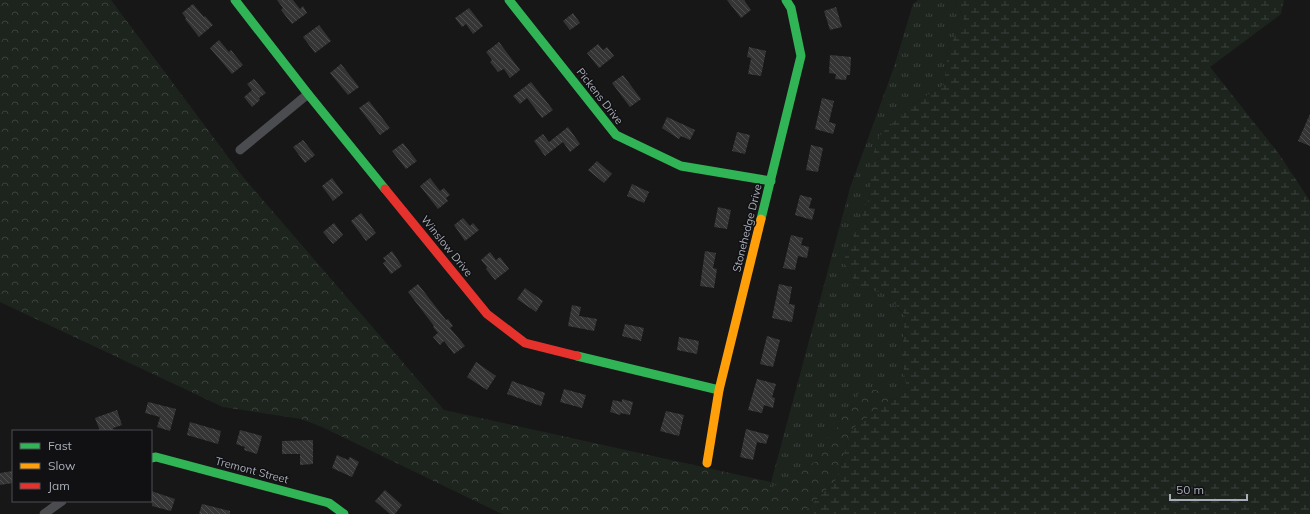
<svg xmlns="http://www.w3.org/2000/svg" width="1310" height="514" font-family="Mulish,sans-serif">
<style>
.grass{fill:url(#grass-tufts)}
.forest{fill:url(#forest-crowns)}
.wetland{fill:url(#wetland-marsh)}
.building{fill:url(#building-back-hatch)}
.lines{fill:none;stroke-linecap:round;stroke-linejoin:round}
.street{stroke:#4b4c50;stroke-width:9}
.fast{stroke:#30b455;stroke-width:9}
.slow{stroke:#ff9f0a;stroke-width:9}
.jam{stroke:#e5322d;stroke-width:9}
.labels{text-anchor:middle;dominant-baseline:central;stroke-width:3;stroke-linejoin:round;paint-order:stroke}
.street-label{font-size:11px;fill:#a8adb8;stroke:#111113}
</style>
<defs>
<pattern id="grass-tufts" width="24" height="20" patternUnits="userSpaceOnUse"><rect width="24" height="20" fill="#1d241e"/><path d="M3 7l-1-3M5 7V3M7 7l1-3M15 17l-1-3M17 17v-4M19 17l1-3" fill="none" stroke="#3b413d"/></pattern>
<pattern id="forest-crowns" width="20" height="18" patternUnits="userSpaceOnUse"><rect width="20" height="18" fill="#1d241e"/><path d="M2 6a3 3 0 1 1 6 0M12 15a3 3 0 1 1 6 0" fill="none" stroke="#3b413d"/></pattern>
<pattern id="wetland-marsh" width="20" height="14" patternUnits="userSpaceOnUse"><rect width="20" height="14" fill="#1d241e"/><path d="M1 5h8M5 5V1M11 12h8M15 12V8" fill="none" stroke="#3b413d"/></pattern>
<pattern id="building-back-hatch" width="6" height="6" patternUnits="userSpaceOnUse"><rect width="6" height="6" fill="#353536"/><path d="M-1 5l2 2M0 0l6 6M5-1l2 2" fill="none" stroke="#4f5051"/></pattern>
</defs>
<rect width="100%" height="100%" fill="#171717"/>
<!-- grass -->
<polygon class="grass" points="918,0 954,0 964,18 948,50 944,85 913,104 870,168 870,196 843,262 850,270 855,287 884,293 905,316 902,356 907,392 890,400 887,393 855,405 842,412 839,426 829,435 818,460 769,490 850,188 894,67 913,4"/>
<!-- forest -->
<polygon class="forest" points="0,0 111,0 243,177 444,410 771,482 769,489 818,460 829,435 839,426 842,412 855,405 860,386 887,393 890,400 851,430 837,479 807,509 804,514 502,514 322,427 301,419 223,407 0,302"/>
<!-- wetland -->
<polygon class="wetland" points="954,0 1284,0 1281,14 1210,67 1279,154 1310,201 1310,514 804,514 807,509 837,479 851,430 890,400 907,392 902,356 905,315 884,293 855,287 850,270 843,262 870,196 870,168 878,137 913,104 944,85 948,50 964,18"/>
<!-- building -->
<g class="building">
<polygon points="277,0 293,0 300,9 303,6 307,13 292,24 281,10 283,8"/>
<polygon points="727,0 744,0 751,10 741,18"/>
<polygon points="193,4 204,17 205,16 213,25 199,37 185,19 186,18 182,13"/>
<polygon points="836,7 842,27 830,30 824,11"/>
<polygon points="469,8 483,26 473,34 466,24 462,27 455,18"/>
<polygon points="573,13 580,23 570,30 563,21"/>
<polygon points="319,25 331,41 315,53 303,37"/>
<polygon points="219,40 229,52 231,50 243,65 232,74 210,48"/>
<polygon points="499,42 520,70 510,78 504,69 498,72 490,62 492,60 486,52"/>
<polygon points="598,44 603,50 607,47 614,56 599,68 587,53"/>
<polygon points="749,47 766,51 761,76 748,74 751,58 747,57"/>
<polygon points="830,55 851,57 850,75 847,75 846,80 835,79 836,74 829,73"/>
<polygon points="341,64 359,87 348,95 330,73"/>
<polygon points="623,75 641,99 630,107 612,83"/>
<polygon points="254,79 266,93 259,98 260,100 252,107 244,97 252,90 247,84"/>
<polygon points="531,82 553,110 542,118 527,98 520,104 513,96"/>
<polygon points="822,98 834,101 829,122 836,124 833,134 815,129"/>
<polygon points="369,101 390,128 380,135 359,108"/>
<polygon points="1310,114 1310,146 1298,141"/>
<polygon points="667,117 695,130 690,140 681,136 679,139 662,128"/>
<polygon points="568,127 580,144 570,152 563,142 545,156 534,141 543,134 549,142"/>
<polygon points="737,132 750,135 745,154 732,151"/>
<polygon points="303,140 315,155 305,163 293,147"/>
<polygon points="403,143 417,161 406,169 392,151"/>
<polygon points="811,145 823,148 818,172 806,170"/>
<polygon points="597,161 612,174 604,183 588,170"/>
<polygon points="332,178 343,193 333,201 322,186"/>
<polygon points="430,178 440,191 444,188 450,195 446,198 448,201 438,209 420,186"/>
<polygon points="632,184 649,192 644,203 627,196"/>
<polygon points="800,195 812,198 809,208 815,209 812,220 795,215"/>
<polygon points="718,207 731,210 727,229 714,227"/>
<polygon points="361,213 376,233 366,241 351,221"/>
<polygon points="463,218 470,226 473,223 479,230 465,241 454,225"/>
<polygon points="334,223 343,235 333,244 323,232"/>
<polygon points="791,235 803,238 801,245 809,247 807,258 798,256 795,270 783,268"/>
<polygon points="392,251 402,266 391,274 383,263 386,261 383,258"/>
<polygon points="705,251 716,253 713,268 717,269 714,288 700,286"/>
<polygon points="490,252 496,260 500,257 509,269 495,280 486,269 487,267 481,260"/>
<polygon points="418,284 446,320 448,319 453,326 450,328 465,346 454,354 444,341 440,345 433,337 438,333 433,327 434,326 408,292"/>
<polygon points="779,284 792,287 789,304 795,305 792,322 772,318"/>
<polygon points="525,288 543,301 536,312 517,299"/>
<polygon points="572,305 581,307 579,316 597,319 594,331 568,326"/>
<polygon points="625,324 644,328 641,341 622,336"/>
<polygon points="767,336 780,340 773,367 760,364"/>
<polygon points="679,337 699,341 697,354 677,350"/>
<polygon points="476,362 496,376 487,390 467,377"/>
<polygon points="757,379 776,384 772,397 775,398 773,408 764,405 762,413 748,410"/>
<polygon points="512,381 545,393 541,406 507,394"/>
<polygon points="564,389 586,395 582,408 560,402"/>
<polygon points="622,399 633,402 630,415 621,413 620,415 610,412 613,400 622,402"/>
<polygon points="148,402 176,409 170,431 157,427 160,417 145,413"/>
<polygon points="117,410 122,425 113,428 114,431 100,431 95,418"/>
<polygon points="666,411 684,415 679,436 660,431"/>
<polygon points="190,422 221,431 218,444 187,435"/>
<polygon points="746,429 769,435 766,444 757,442 753,460 740,457"/>
<polygon points="240,430 262,436 257,454 244,450 245,447 236,444"/>
<polygon points="313,440 313,464 300,465 300,454 282,454 282,441"/>
<polygon points="337,455 348,460 350,457 359,462 352,477 332,468"/>
<polygon points="13,471 13,483 0,485 0,473"/>
<polygon points="385,490 402,505 395,514 390,514 375,501"/>
<polygon points="151,491 175,499 171,511 152,506"/>
<polygon points="202,504 230,511 230,514 199,514"/>
</g>
<g class="lines">
<!-- street -->
<g class="street">
<polyline points="240,150 308,94"/>
<polyline points="44,514 62,501"/>
</g>
<!-- fast -->
<g class="fast">
<polyline points="235,0 308,94 385,189"/>
<polyline points="509,0 616,135 681,166 771,181"/>
<polyline points="761,219 801,56 791,8 786,0"/>
<polyline points="577,356 719,390"/>
<polyline points="151,458 156,457 329,503 344,514"/>
</g>
<!-- slow -->
<polyline class="slow" points="707,463 719,390 761,219"/>
<!-- jam -->
<polyline class="jam" points="385,189 487,314 525,343 577,356"/>
</g>
<g class="labels">
<!-- street labels -->
<g class="street-label">
<text transform="translate(600 96) rotate(52)">Pickens Drive</text>
<text transform="translate(747 228) rotate(-76)">Stonehedge Drive</text>
<text transform="translate(447 246) rotate(51)">Winslow Drive</text>
<text transform="translate(252 470) rotate(15)">Tremont Street</text>
</g>
</g>
<!-- legend -->
<rect x="12" y="430" width="140" height="72" fill="#111113" stroke="#4d4f55"/>
<rect x="20" y="443" width="20" height="6" fill="#30b455" stroke="#4d4f55"/>
<text x="48" y="450" font-size="12" fill="#a8adb8">Fast</text>
<rect x="20" y="463" width="20" height="6" fill="#ff9f0a" stroke="#4d4f55"/>
<text x="48" y="470" font-size="12" fill="#a8adb8">Slow</text>
<rect x="20" y="483" width="20" height="6" fill="#e5322d" stroke="#4d4f55"/>
<text x="48" y="490" font-size="12" fill="#a8adb8">Jam</text>
<!-- scale -->
<path d="M1170 494v6h77v-6" fill="none" stroke="#a8adb8" stroke-width="2"/>
<text x="1176" y="494" font-size="12" fill="#a8adb8" stroke="#111113" stroke-width="3" paint-order="stroke">50 m</text>
</svg>
